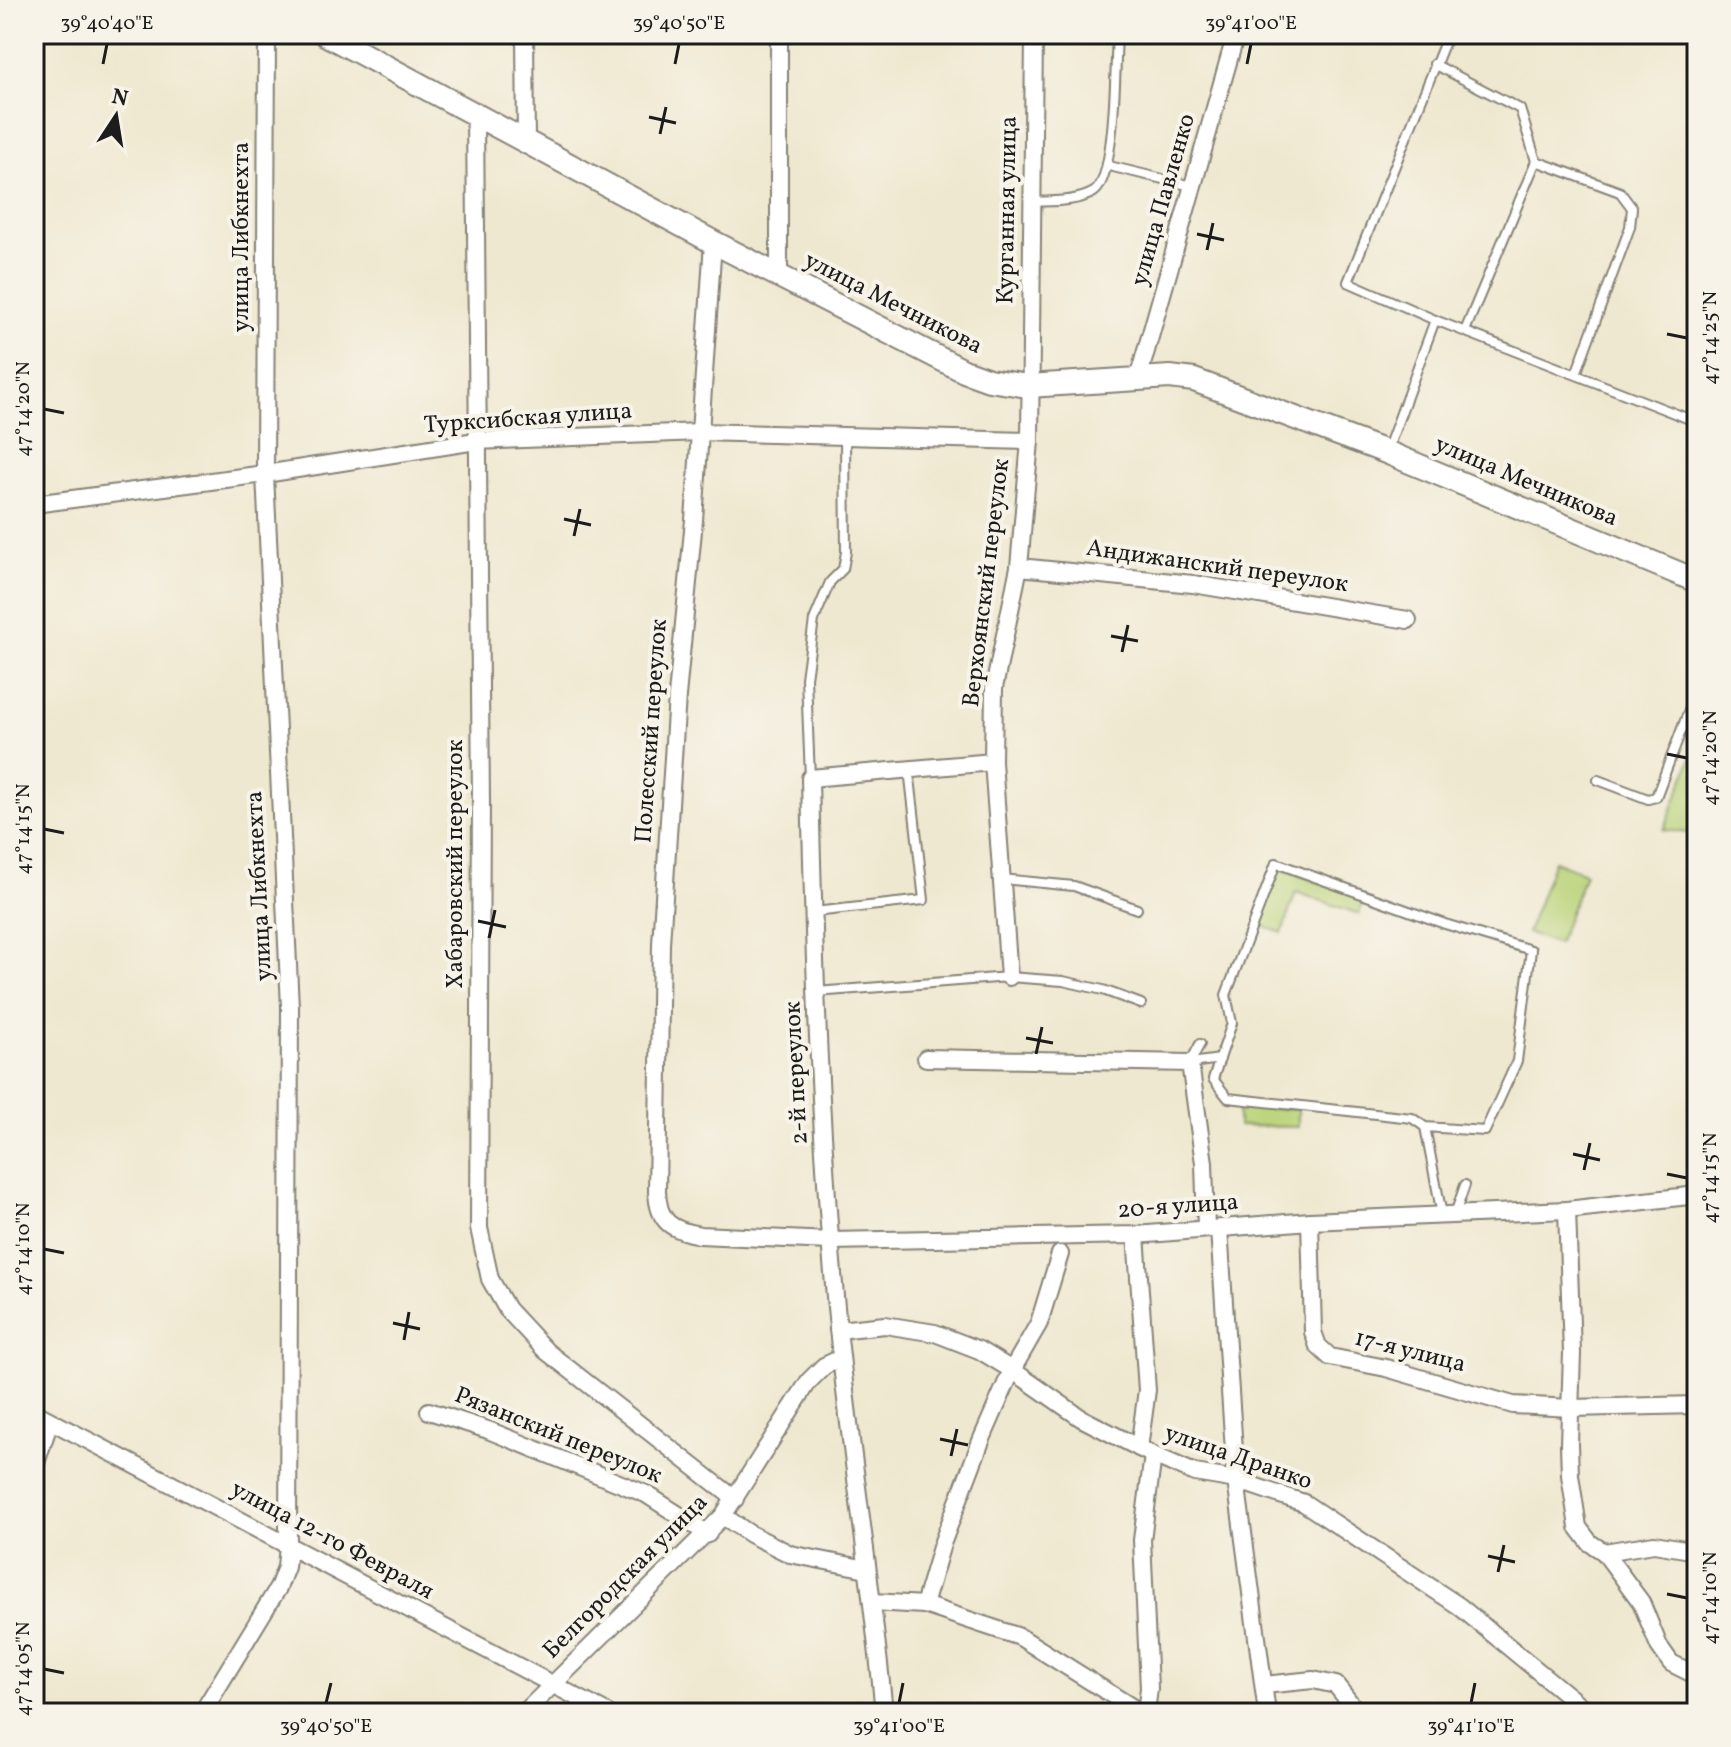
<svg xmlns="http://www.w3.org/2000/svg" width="1731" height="1747" font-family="Vollkorn,serif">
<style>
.green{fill:#b9d378;stroke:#6a784a;stroke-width:2}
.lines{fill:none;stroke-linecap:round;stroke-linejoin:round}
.service-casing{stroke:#868276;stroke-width:12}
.minor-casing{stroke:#868276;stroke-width:20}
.secondary-casing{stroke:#868276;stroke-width:26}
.service{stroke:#fff;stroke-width:8}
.minor{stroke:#fff;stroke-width:16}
.secondary{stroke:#fff;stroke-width:22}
.ticks{fill:none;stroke:#1c1c1c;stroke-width:3}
.labels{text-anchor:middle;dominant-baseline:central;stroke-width:8;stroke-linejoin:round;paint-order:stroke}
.street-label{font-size:24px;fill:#1c1c1c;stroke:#f7f3e8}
.neatline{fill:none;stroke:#1c1c1c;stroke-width:3}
.ticks-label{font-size:20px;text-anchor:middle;fill:#1c1c1c}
</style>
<rect width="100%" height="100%" fill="#f7f3e8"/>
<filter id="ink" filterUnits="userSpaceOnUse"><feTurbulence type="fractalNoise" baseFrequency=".0125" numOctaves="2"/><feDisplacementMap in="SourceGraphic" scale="16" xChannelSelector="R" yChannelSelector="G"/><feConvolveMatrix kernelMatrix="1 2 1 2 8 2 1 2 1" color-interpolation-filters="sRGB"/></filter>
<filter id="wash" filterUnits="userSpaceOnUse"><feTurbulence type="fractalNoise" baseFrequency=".006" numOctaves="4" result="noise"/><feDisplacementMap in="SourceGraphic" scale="32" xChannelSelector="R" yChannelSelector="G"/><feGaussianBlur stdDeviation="1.8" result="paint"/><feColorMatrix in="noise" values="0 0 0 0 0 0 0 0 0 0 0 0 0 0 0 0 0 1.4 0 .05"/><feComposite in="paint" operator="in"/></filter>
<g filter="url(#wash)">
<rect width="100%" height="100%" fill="#efe8d0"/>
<!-- green -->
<g class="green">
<polygon points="1697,744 1697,834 1664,830"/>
<polygon points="1554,861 1585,873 1558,944 1527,933"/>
<polygon points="1279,868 1364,898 1359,914 1296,892 1282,933 1259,925"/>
<polygon points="1238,1108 1298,1109 1298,1127 1238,1126"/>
</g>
</g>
<g filter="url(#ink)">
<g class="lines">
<!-- service casing -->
<g class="service-casing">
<g id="service">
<polyline points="1448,34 1348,282 1435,320 1697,422"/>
<polyline points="1434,64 1520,109 1536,161 1465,331"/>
<polyline points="1536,161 1620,192 1632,208 1630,227 1576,374"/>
<polyline points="1109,166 1192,186"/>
<path d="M1033,202C1053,201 1077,202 1094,192C1116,178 1115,63 1117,34"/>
<polyline points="1387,451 1435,320"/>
<polyline points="810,778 806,678 814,620 830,582 843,569 846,552 845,437"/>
<polyline points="1598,780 1648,799 1656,797 1697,689"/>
<polyline points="1002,879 1074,886 1137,909"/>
<polyline points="814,912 924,900 909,769"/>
<polyline points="816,992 1009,977 1063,981 1103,990 1141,1004"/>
<polyline points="1190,1063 1200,1044"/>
<polyline points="1191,1063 1220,1059"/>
<polyline points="1425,1127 1485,1131 1517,1061 1531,950 1445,924 1276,863 1226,995 1232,1023 1213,1079 1228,1098 1412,1118 1425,1127 1442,1215"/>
<polyline points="1455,1214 1465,1185"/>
</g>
</g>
<!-- minor casing -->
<g class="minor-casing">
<g id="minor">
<polyline points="525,34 526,141"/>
<polyline points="475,115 481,801 479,1228 490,1279 507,1309 546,1351 735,1499"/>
<path d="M713,242L694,520L677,696L661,944L657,1191C658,1222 671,1230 700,1235L830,1241L1136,1235L1310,1221L1567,1210L1697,1195"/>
<polyline points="779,275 779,34"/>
<polyline points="1138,379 1236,34"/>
<polyline points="34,504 265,474 476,441 700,432 1030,441"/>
<polyline points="1019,567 1193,584 1408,620"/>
<polyline points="1009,977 993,762 994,688 1019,567 1030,441 1034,34"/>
<polyline points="926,1058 1190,1063 1204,1163 1206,1228"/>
<polyline points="1567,1210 1572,1353 1569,1444 1570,1475 1578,1527 1590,1543 1604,1552 1641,1602 1659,1646 1671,1663 1697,1676"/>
<polyline points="1310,1221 1313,1332 1318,1346 1330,1357 1386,1368 1513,1405 1571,1408 1697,1405"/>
<polyline points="1219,1229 1236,1480 1267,1713"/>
<polyline points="1136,1235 1147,1390 1139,1448"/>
<polyline points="838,1330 885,1325 935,1333 979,1350 1012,1370 1081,1418 1153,1455 1195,1473 1236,1480 1304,1503 1459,1606 1589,1713"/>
<polyline points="429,1411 488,1430 646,1494 708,1534"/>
<polyline points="34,1412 607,1713"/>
<polyline points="34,1469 50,1421"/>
<polyline points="723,1516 750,1534 790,1554 867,1569"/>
<polyline points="1604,1552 1654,1544 1697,1551"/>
<polyline points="873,1602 924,1605 1020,1637 1141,1713"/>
<polyline points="924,1605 942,1544 981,1441 1012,1370 1039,1323 1060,1254"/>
<polyline points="1264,1685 1313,1680 1336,1685 1358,1713"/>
<polyline points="202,1713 278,1588 286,1567 288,1545 290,1007 265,474 267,34"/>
<polyline points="524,1713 723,1516 809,1381 824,1366 841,1358"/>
<path d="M884,1713C872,1584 851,1457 838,1328C820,1146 814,962 810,778L993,762"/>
<polyline points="1146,1713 1149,1688 1142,1540 1153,1455"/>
</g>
</g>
<!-- secondary casing -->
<g class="secondary-casing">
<polyline id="secondary" points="325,34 713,242 964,371 989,380 1028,386 1170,377 1194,380 1386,452 1697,581"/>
</g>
<!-- service -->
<use href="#service" class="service"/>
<!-- minor -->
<use href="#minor" class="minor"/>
<!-- secondary -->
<use href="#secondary" class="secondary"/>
</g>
</g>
<!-- ticks -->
<path class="ticks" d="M103,64L107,44M675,64L679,44M1247,64L1251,44M649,117L676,123M660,134L666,107M1197,234L1224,240M1207,250L1213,223M1667,334L1687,338M44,409L64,413M564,519L591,525M574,536L580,509M1111,636L1138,641M1122,652L1128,625M1667,754L1687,758M44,829L64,833M478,921L506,927M489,938L495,910M1026,1038L1053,1043M1036,1054L1042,1027M1573,1154L1600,1160M1584,1170L1590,1143M1667,1174L1687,1178M44,1249L64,1253M393,1323L420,1329M404,1340L409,1312M940,1439L968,1445M951,1456L957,1429M1488,1556L1515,1562M1498,1572L1504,1545M1667,1594L1687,1598M44,1669L64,1673M326,1703L331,1683M899,1703L903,1683M1471,1703L1475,1683"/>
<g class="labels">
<!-- street labels -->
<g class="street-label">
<text transform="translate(1164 200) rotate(-74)">улица Павленко</text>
<text transform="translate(1008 210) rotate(-89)">Курганная улица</text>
<text transform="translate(242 237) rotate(-90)">улица Либкнехта</text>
<text transform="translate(893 304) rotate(27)">улица Мечникова</text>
<text transform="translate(528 419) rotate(-4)">Турксибская улица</text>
<text transform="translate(1526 482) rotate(23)">улица Мечникова</text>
<text transform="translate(1217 567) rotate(8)">Андижанский переулок</text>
<text transform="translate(987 583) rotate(-83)">Верхоянский переулок</text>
<text transform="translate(652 731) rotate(-86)">Полесский переулок</text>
<text transform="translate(456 864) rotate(-90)">Хабаровский переулок</text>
<text transform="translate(260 886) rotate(-93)">улица Либкнехта</text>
<text transform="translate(797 1073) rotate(-93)">2-й переулок</text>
<text transform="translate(1178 1207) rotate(-4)">20-я улица</text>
<text transform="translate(1410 1352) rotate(14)">17-я улица</text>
<text transform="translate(558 1436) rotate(22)">Рязанский переулок</text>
<text transform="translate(1238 1458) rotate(19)">улица Дранко</text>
<text transform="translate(332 1541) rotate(28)">улица 12-го Февраля</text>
<text transform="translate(626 1577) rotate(-45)">Белгородская улица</text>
</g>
</g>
<!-- margin -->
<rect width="1731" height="1747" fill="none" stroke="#f7f3e8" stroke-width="88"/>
<!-- north arrow -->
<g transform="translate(116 116) rotate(12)" stroke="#f7f3e8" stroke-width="6" paint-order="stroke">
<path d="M0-6L14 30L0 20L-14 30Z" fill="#1c1c1c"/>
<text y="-12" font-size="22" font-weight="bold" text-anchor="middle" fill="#1c1c1c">N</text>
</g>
<rect x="44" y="44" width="1643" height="1659" class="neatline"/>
<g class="ticks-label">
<text x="107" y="29">39°40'40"E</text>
<text x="679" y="29">39°40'50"E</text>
<text x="1251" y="29">39°41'00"E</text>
<text transform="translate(1709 338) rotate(-90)" y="7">47°14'25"N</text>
<text transform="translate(22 409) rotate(-90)" y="7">47°14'20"N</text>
<text transform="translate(1709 758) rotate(-90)" y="7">47°14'20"N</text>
<text transform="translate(22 829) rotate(-90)" y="7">47°14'15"N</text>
<text transform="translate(1709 1178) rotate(-90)" y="7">47°14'15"N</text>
<text transform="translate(22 1249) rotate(-90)" y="7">47°14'10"N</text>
<text transform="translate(1709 1598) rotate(-90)" y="7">47°14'10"N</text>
<text transform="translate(22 1669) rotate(-90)" y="7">47°14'05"N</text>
<text x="326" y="1732">39°40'50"E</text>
<text x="899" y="1732">39°41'00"E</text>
<text x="1471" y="1732">39°41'10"E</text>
</g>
</svg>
